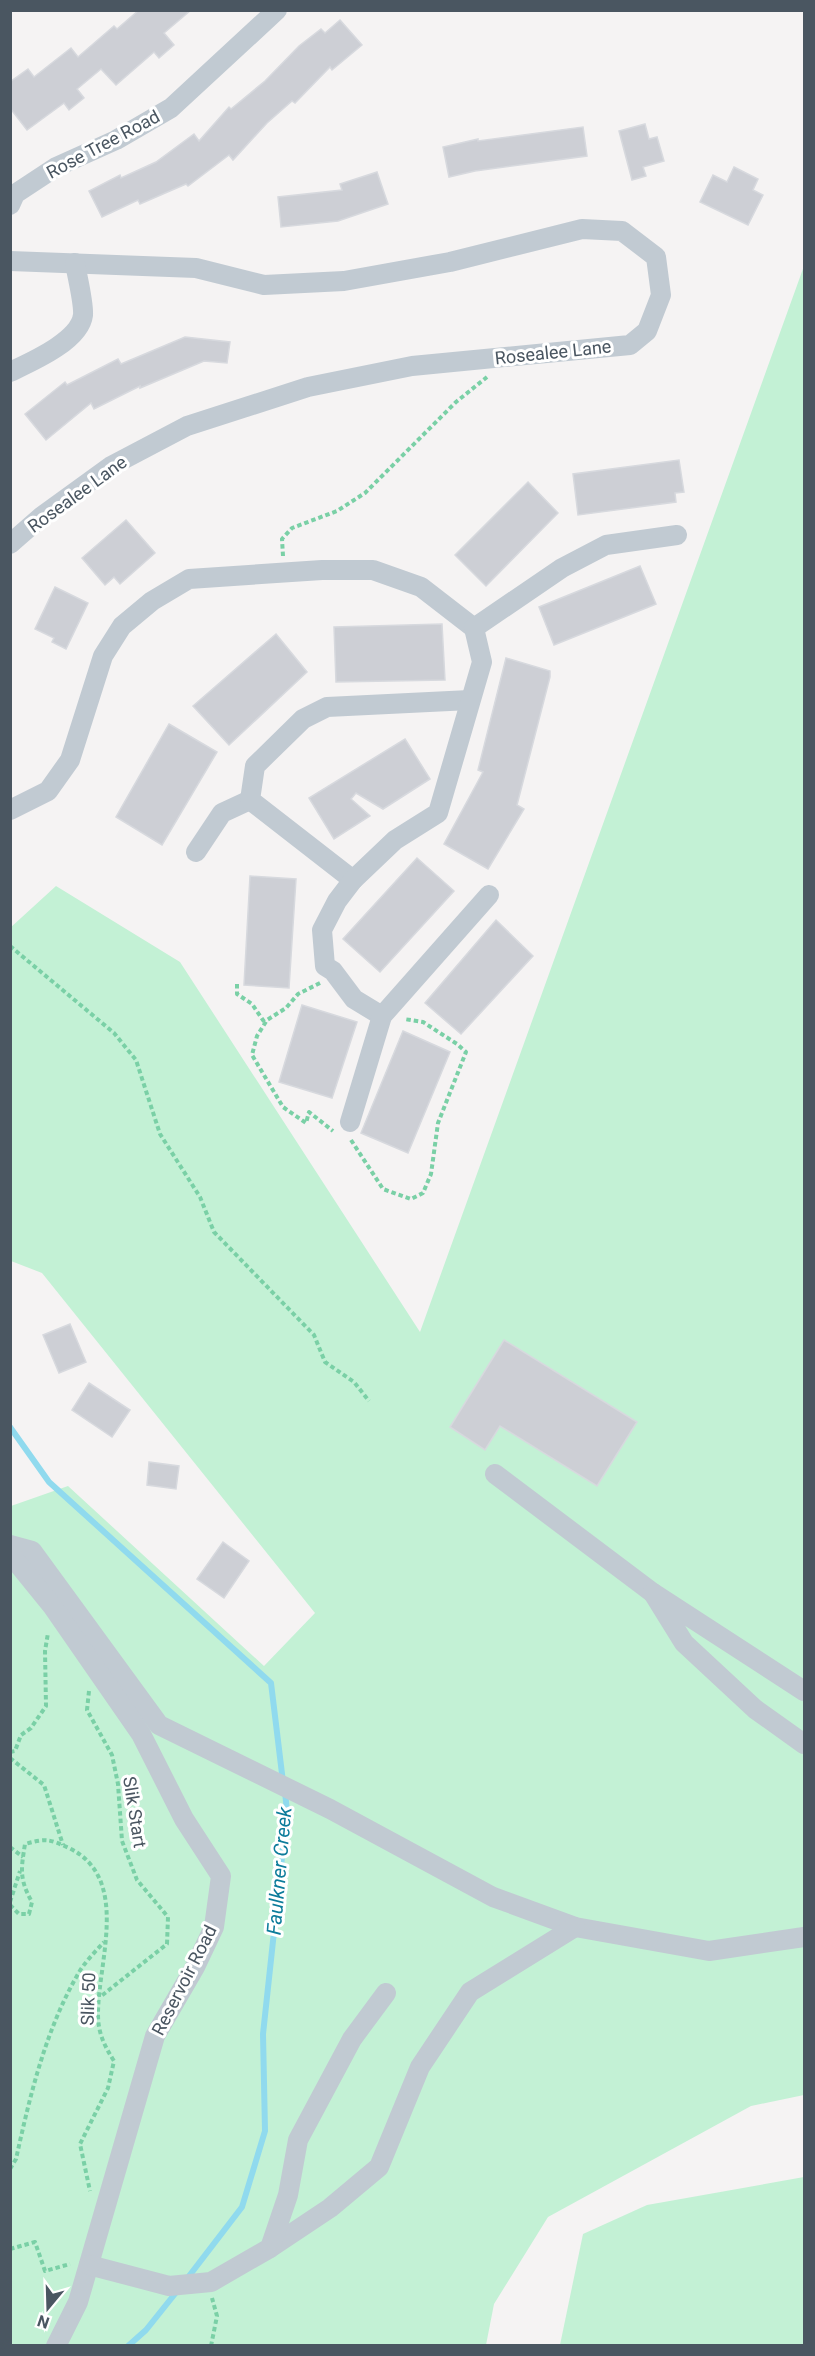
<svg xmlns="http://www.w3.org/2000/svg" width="815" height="2356" font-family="Roboto,sans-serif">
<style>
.green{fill:#c3f1d5}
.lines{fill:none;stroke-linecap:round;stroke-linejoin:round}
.stream{stroke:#90daee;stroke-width:6}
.building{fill:#cdcfd5;stroke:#d7d9de;stroke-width:1.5}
.path{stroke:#7ad0a6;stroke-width:4;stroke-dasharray:4.5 3;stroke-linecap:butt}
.minor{stroke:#c1cad2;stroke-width:20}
.labels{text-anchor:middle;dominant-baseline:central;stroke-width:6;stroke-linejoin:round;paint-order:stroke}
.street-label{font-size:18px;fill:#4a5661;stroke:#fff}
.water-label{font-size:20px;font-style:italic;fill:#0c7c9b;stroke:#fff}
</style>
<rect width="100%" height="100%" fill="#f5f3f3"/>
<!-- green -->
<g class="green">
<polygon points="804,266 804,2095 751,2106 548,2217 494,2304 486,2345 11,2345 11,1506 68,1486 264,1666 315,1613 42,1273 11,1261 10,928 56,886 180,962 420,1332"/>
<polygon points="804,2177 804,2345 560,2345 583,2234 647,2205"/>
</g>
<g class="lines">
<!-- stream -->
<g class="stream">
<polyline points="10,1427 49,1482 271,1683 283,1782"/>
<polyline points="186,2280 242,2207 265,2131 263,2034 287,1811 285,1792"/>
<polyline points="128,2346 146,2330 178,2290"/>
</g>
</g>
<!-- building -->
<g class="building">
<polygon points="139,10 191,10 164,33 174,45 159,58 154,52 116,85 101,69 77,89 84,98 69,110 64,103 27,130 10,108 10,82 28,69 34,77 71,48 78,57 114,26 117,29"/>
<polygon points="340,20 362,45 332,70 330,67 295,103 292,101 267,123 233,160 229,155 188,186 186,184 140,204 138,200 102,217 89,191 120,175 121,178 156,162 194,134 199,141 229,107 231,109 265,81 299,46 321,29 325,33"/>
<polygon points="645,124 649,139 657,137 664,161 643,167 646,176 632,180 619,131"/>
<polygon points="583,127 587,156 475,171 449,177 443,147 478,139 478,141"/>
<polygon points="734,167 758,179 753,190 763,195 748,225 700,202 713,175 727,182"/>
<polygon points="377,172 388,204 338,221 281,227 278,197 342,190 340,184"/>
<polygon points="185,337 230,342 227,363 204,361 140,388 140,386 94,409 91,403 46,440 25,414 65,382 67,385 118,359 121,364"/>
<polygon points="679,460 684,492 675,493 676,502 578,515 573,474"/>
<polygon points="528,482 558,513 486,586 455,555"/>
<polygon points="126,520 155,553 120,584 114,577 105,585 82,558"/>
<polygon points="640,566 656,604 554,645 539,607"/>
<polygon points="55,587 88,603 66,649 52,642 54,638 35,629"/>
<polygon points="442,624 445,680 336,682 334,627"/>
<polygon points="276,634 307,672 229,745 193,706"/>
<polygon points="506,658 550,671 550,677 517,805 524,809 488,869 444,844 483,772 478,770"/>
<polygon points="169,724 217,752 162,845 116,817"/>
<polygon points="405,739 430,779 383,809 356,793 351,799 370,816 334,839 309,798"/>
<polygon points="417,858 454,891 380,972 343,939"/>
<polygon points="250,876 296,879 289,988 244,985"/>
<polygon points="496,920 533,956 461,1034 425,1003"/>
<polygon points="302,1005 357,1022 332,1098 279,1082"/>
<polygon points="403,1031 450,1052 408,1153 361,1133"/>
<polygon points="70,1324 86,1362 59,1373 43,1335"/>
<polygon points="504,1340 637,1422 597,1486 500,1426 485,1450 450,1427"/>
<polygon points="89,1383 130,1410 112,1437 72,1410"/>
<polygon points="149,1462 179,1466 176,1489 147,1485"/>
<polygon points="223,1542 249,1561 224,1598 197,1579"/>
</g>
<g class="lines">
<!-- path -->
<g class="path">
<polyline points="283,556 282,539 292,528 337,511 365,493 456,402 487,377"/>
<polyline points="10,946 114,1033 136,1060 160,1134 200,1197 214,1232 314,1335 325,1362 354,1382 369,1401"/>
<polyline points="320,983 298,994 286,1008 267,1020 257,1036 252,1055 283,1107 306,1123 309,1112 333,1131"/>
<polyline points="237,984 237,994 252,1004 265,1023"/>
<polyline points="351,1140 383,1189 411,1199 423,1193 431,1174 438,1123 466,1052 457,1044 423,1022 404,1019"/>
<polyline points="89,1691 87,1710 112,1755 118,1784 122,1841 137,1880 168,1917 167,1944 100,1997"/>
<polyline points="10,1752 15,1751 21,1735 31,1728 46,1706 45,1651 48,1633"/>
<polyline points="10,1758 44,1785 63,1845"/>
<polyline points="10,1847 23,1857"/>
<polyline points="10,1902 20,1871"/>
<path d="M10,1905L19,1914H29L32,1902C19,1879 21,1869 25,1844C46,1838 49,1839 69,1848C131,1878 98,1961 98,2014C98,2033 104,2045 114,2061L108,2088L80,2144L90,2191"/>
<path d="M10,2169L16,2159C30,2096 45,2031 78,1974C84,1963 95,1952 104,1942"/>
<polyline points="10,2249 35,2242 45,2271 70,2264"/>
<polyline points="211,2346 217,2316 212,2298"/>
</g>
<!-- minor -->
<g class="minor">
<polyline points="10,205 15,194 56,167 116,140 171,108 277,10"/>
<polyline points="10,261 196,268 264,285 344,281 450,262 582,229 622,231 656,257 661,295 647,331 630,345 412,366 308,387 187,426 111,466 42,516 10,544"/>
<path d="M10,372C31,362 80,341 83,315C84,303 77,276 75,263"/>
<polyline points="10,810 48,791 70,760 103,656 122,626 152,601 189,579 322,570 373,570 421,587 474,628"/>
<polyline points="196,852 222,813 250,800"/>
<polyline points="353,880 250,800 255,766 303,719 327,707 470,700"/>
<polyline points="382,1016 354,999 333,971 325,966 322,930 337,901 353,880 395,840 438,813 482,662 474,628 562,568 606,545 677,535"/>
<polyline points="350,1122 382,1016 489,895"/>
<polyline points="495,1474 653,1593"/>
<polyline points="10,1545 32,1551 159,1725 330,1809 493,1897 575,1927 709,1951 804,1937"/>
<polyline points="10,1554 53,1607 141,1734 184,1819 221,1876 214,1927 195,1967 155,2036 78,2302 56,2346"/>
<polyline points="804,1691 653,1593 684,1643 755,1709 804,1744"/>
<polyline points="270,2248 330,2208 379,2167 420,2067 470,1992 575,1927"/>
<polyline points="89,2265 169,2286 211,2282 270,2248 288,2195 298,2140 352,2039 386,1993"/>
</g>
</g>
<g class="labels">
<!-- street labels -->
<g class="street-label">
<text transform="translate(103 144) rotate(-28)">Rose Tree Road</text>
<text transform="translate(553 352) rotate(-6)">Rosealee Lane</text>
<text transform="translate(77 494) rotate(-36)">Rosealee Lane</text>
<text transform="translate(135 1812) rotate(81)">Slik Start</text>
<text transform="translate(184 1980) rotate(-63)">Reservoir Road</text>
<text transform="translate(88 1999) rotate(-88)">Slik 50</text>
</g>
<!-- water labels -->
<g class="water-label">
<text transform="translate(279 1871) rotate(-85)">Faulkner Creek</text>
</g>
</g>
<!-- border -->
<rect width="815" height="2356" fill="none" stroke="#4a5661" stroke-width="24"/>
<!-- north arrow -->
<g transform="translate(48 2308) rotate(199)" stroke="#ffffff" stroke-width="4.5" paint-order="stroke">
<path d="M0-4.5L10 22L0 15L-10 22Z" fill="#4a5661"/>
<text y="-9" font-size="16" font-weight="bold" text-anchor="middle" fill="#4a5661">N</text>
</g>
</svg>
